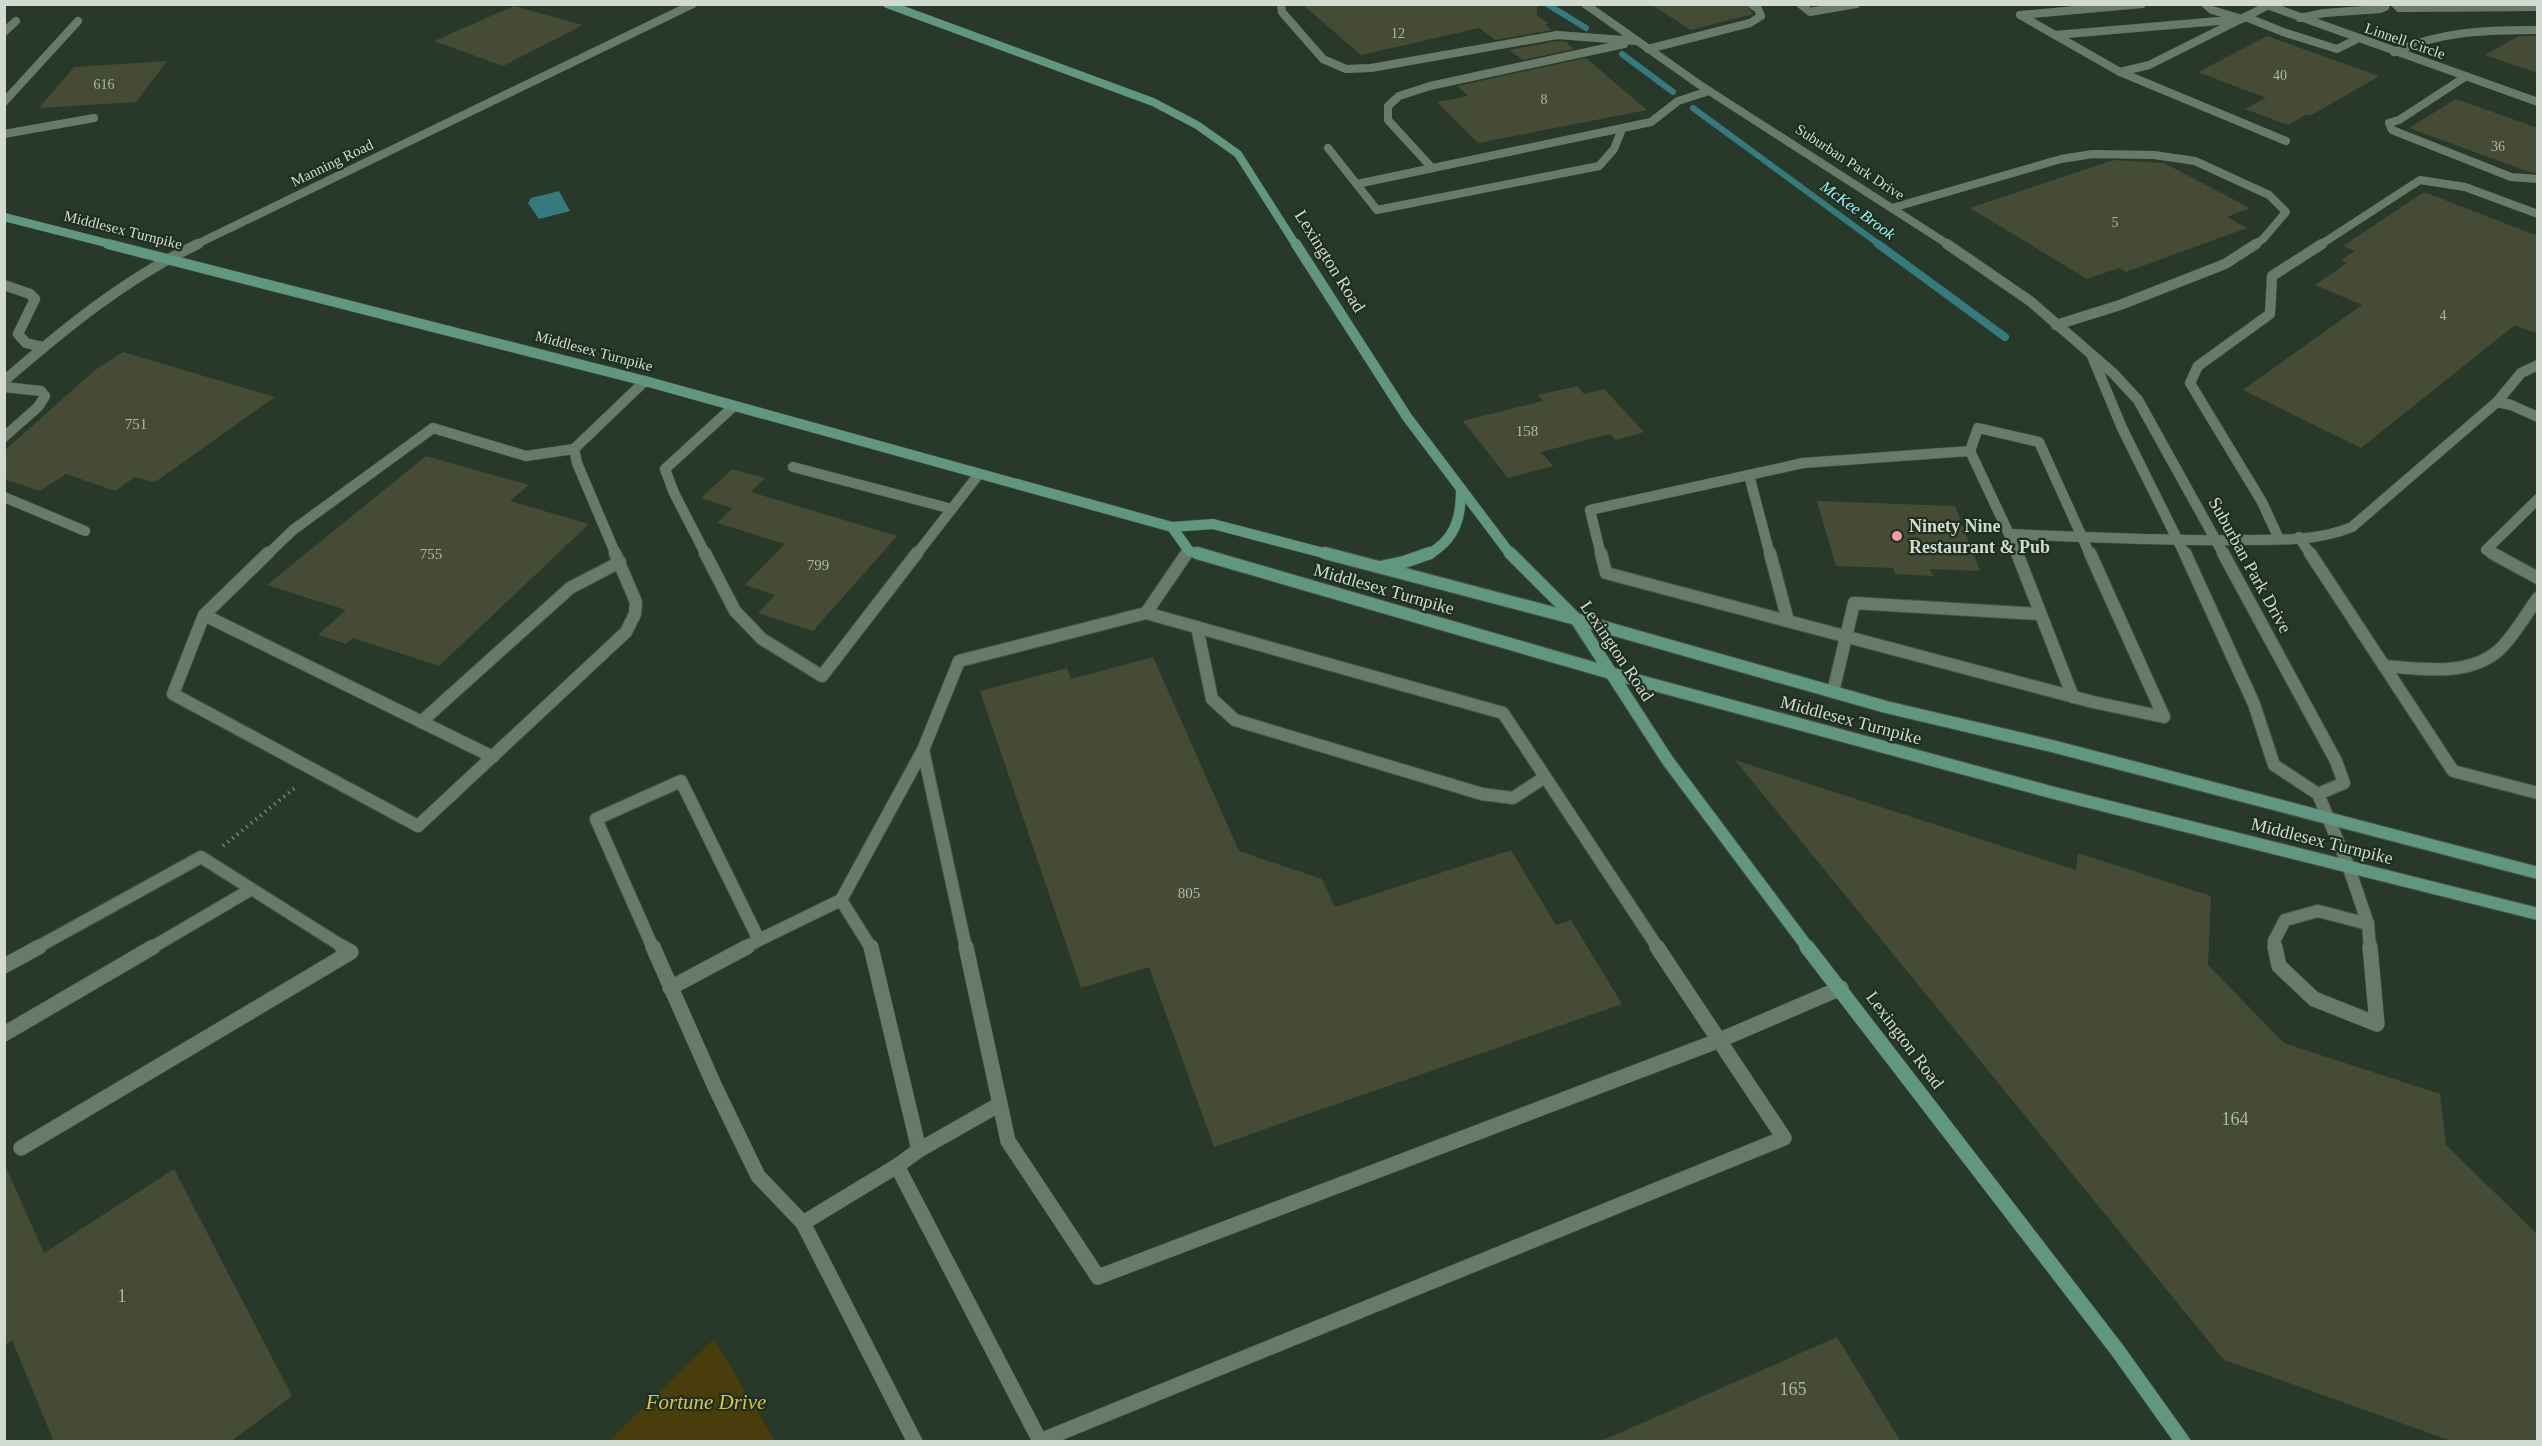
<svg xmlns="http://www.w3.org/2000/svg" width="2542" height="1446" font-family="Georgia,serif">
<style>
.green{fill:#4a3d0c}
.water{fill:#357a7d}
.lines{fill:none;stroke-linecap:round;stroke-linejoin:round}
.stream-far1{stroke:#357a7d;stroke-width:6}
.stream{stroke:#357a7d;stroke-width:8}
.building{fill:#454b35}
.lane-far3-casing{stroke:#465447;stroke-width:8}
.lane-far2-casing{stroke:#465447;stroke-width:11}
.lane-far1-casing{stroke:#465447;stroke-width:14}
.lane-casing{stroke:#465447;stroke-width:16}
.street-far2-casing{stroke:#465447;stroke-width:8}
.street-far1-casing{stroke:#465447;stroke-width:11}
.street-casing{stroke:#465447;stroke-width:14}
.secondary-far3-casing{stroke:#465447;stroke-width:8}
.secondary-far2-casing{stroke:#465447;stroke-width:11}
.secondary-far1-casing{stroke:#465447;stroke-width:14}
.secondary-casing{stroke:#465447;stroke-width:16}
.path{stroke:#768476;stroke-width:4;stroke-dasharray:1.5 4.5;stroke-linecap:butt}
.lane-far3{stroke:#687b69;stroke-width:8}
.lane-far2{stroke:#687b69;stroke-width:10}
.lane-far1{stroke:#687b69;stroke-width:12}
.lane{stroke:#687b69;stroke-width:15}
.street-far2{stroke:#687b69;stroke-width:8}
.street-far1{stroke:#687b69;stroke-width:10}
.street{stroke:#687b69;stroke-width:12}
.secondary-far3{stroke:#619780;stroke-width:8}
.secondary-far2{stroke:#619780;stroke-width:10}
.secondary-far1{stroke:#619780;stroke-width:12}
.secondary{stroke:#619780;stroke-width:15}
.poi-dot{fill:#f49aa0;stroke:#1e2f20;stroke-width:2}
.labels{text-anchor:middle;dominant-baseline:central;stroke-width:4.5;stroke-linejoin:round;paint-order:stroke}
.far-number-label{font-size:14px;fill:#aeb7aa}
.far-street-label{font-size:15px;fill:#d1dbd1;stroke:#1e2f20}
.number-label{font-size:15px;fill:#aeb7aa}
.far-water-label{font-size:16px;font-style:italic;fill:#9af5f9;stroke:#1e2f20}
.street-label{font-size:18px;fill:#d1dbd1;stroke:#1e2f20}
.poi-label{font-size:18px;font-weight:bold;fill:#d1dbd1;stroke:#1e2f20;text-anchor:start}
.near-number-label{font-size:18px;fill:#aeb7aa}
.near-park-label{font-size:21px;font-style:italic;fill:#e0c041;stroke:#1e2f20}
</style>
<rect width="100%" height="100%" fill="#283929"/>
<!-- green -->
<polygon class="green" points="714,1339 775,1441 609,1441"/>
<!-- water -->
<polygon class="water" points="559,191 570,211 539,219 528,203 531,198"/>
<g class="lines">
<!-- stream-far1 -->
<g class="stream-far1">
<polyline points="1547,4 1586,28"/>
<polyline points="1622,54 1673,92"/>
<polyline points="1693,108 1880,245"/>
</g>
<!-- stream -->
<polyline class="stream" points="1878,244 2005,337"/>
</g>
<!-- building -->
<g class="building">
<polygon points="1302,4 1537,4 1537,16 1549,23 1545,24 1551,30 1495,40 1479,28 1361,55"/>
<polygon points="1650,4 1745,4 1753,14 1691,30"/>
<polygon points="514,6 583,25 503,66 434,41"/>
<polygon points="2267,36 2379,76 2310,116 2307,114 2288,125 2245,109 2266,98 2198,72"/>
<polygon points="2519,36 2538,36 2538,73 2485,55"/>
<polygon points="1557,41 1566,42 1574,49 1523,60 1509,50"/>
<polygon points="1586,58 1647,110 1478,143 1437,102 1468,96 1457,86"/>
<polygon points="167,61 136,102 39,108 74,67"/>
<polygon points="2456,99 2538,128 2538,173 2529,172 2409,128"/>
<polygon points="2114,160 2164,163 2250,208 2227,217 2247,228 2126,272 2119,268 2087,279 1970,208"/>
<polygon points="2424,192 2538,236 2538,334 2515,325 2361,448 2243,390 2362,305 2315,285 2347,263 2341,260 2355,251 2343,246"/>
<polygon points="123,352 275,397 155,482 135,477 115,491 66,474 40,491 4,479 4,451 95,370"/>
<polygon points="1577,386 1584,394 1604,389 1644,432 1616,440 1610,434 1541,452 1553,466 1508,478 1463,421 1543,401 1538,395"/>
<polygon points="426,456 529,485 510,501 589,524 439,666 353,638 346,644 318,635 346,610 267,585"/>
<polygon points="732,469 765,478 751,492 897,536 813,631 758,613 775,595 745,585 785,544 717,523 732,508 701,498"/>
<polygon points="1817,501 1955,506 1980,571 1930,569 1933,576 1895,574 1893,568 1836,566"/>
<polygon points="1153,657 1239,851 1322,879 1335,907 1511,850 1556,925 1571,920 1622,1004 1214,1147 1149,967 1081,988 980,691 1067,668 1071,679"/>
<polygon points="1735,760 2076,870 2078,853 2211,896 2208,965 2284,1043 2440,1094 2446,1145 2538,1235 2538,1442 2454,1442 2224,1360"/>
<polygon points="4,1163 44,1253 174,1169 292,1396 230,1442 54,1442 12,1340 4,1346"/>
<polygon points="1837,1337 1901,1442 1599,1442"/>
</g>
<g class="lines">
<!-- lane-far3 casing -->
<g class="lane-far3-casing">
<g id="lane-far3">
<polyline points="1281,4 1282,12 1323,59 1346,69 1371,68 1557,35 1637,41"/>
<polyline points="1800,4 1810,12 1856,4"/>
<polyline points="2142,4 2020,15 2120,72 2149,65 2267,6"/>
<polyline points="2395,4 2399,8 2535,7"/>
<polyline points="2246,17 2283,32 2337,49 2357,39"/>
<polyline points="2300,18 2324,13 2380,9 2385,7 2384,4"/>
<polyline points="4,32 16,21"/>
<polyline points="2055,35 2242,19 2212,10 2205,4"/>
<polyline points="1648,49 1750,23 1761,16 1758,9 1751,4"/>
<path d="M2394,52C2441,31 2487,30 2538,30"/>
<polyline points="2120,72 2286,141"/>
<polyline points="2465,77 2399,120 2389,123 2392,130 2511,177 2538,179"/>
<polyline points="4,102 78,21"/>
<polyline points="4,134 94,118"/>
<polyline points="1328,148 1377,210 1599,166 1614,149 1622,129"/>
<polyline points="1432,168 1388,120 1388,106 1399,96 1430,86 1624,44"/>
<polyline points="1357,184 1651,122 1678,101 1709,91"/>
<polyline points="1892,208 2061,159 2093,154 2154,155 2195,161 2269,195 2286,212 2263,239 2254,245"/>
<polyline points="2320,245 2420,180 2465,187 2538,214"/>
</g>
</g>
<!-- lane-far2 casing -->
<g class="lane-far2-casing">
<g id="lane-far2">
<polyline points="4,285 30,294 35,299 18,334 26,343 43,347"/>
<polyline points="2056,325 2120,305 2225,264 2256,244"/>
<polyline points="4,387 41,391 45,396 38,407 4,437"/>
<polyline points="2497,402 2521,373 2538,365"/>
<polyline points="1970,451 2009,534 2082,537"/>
<polyline points="1970,451 1978,428 2039,442 2082,537"/>
<polyline points="793,467 952,509"/>
<polyline points="1749,475 1770,555"/>
<polyline points="4,497 85,531"/>
<polyline points="2009,534 2017,555"/>
<path d="M2082,537C2136,539 2189,541 2243,540C2280,540 2318,541 2352,527L2497,402L2511,405L2538,417"/>
<polyline points="2082,537 2090,555"/>
<polyline points="2299,537 2311,555"/>
<polyline points="2279,539 2262,502 2190,383 2198,366 2270,314 2272,276 2322,244"/>
<polyline points="267,555 293,530 433,428 526,456 574,449"/>
<polyline points="616,555 577,463 574,449 645,381"/>
<polyline points="706,555 674,493 665,469 734,406"/>
<polyline points="916,555 979,474"/>
<polyline points="1186,555 1189,551"/>
<polyline points="1601,555 1590,510 1803,463 1970,451"/>
<polyline points="2495,555 2486,550 2538,499"/>
</g>
</g>
<!-- lane-far1 casing -->
<g class="lane-far1-casing">
<g id="lane-far1">
<polyline points="268,553 204,615 493,757"/>
<polyline points="705,553 735,611 762,639 822,676 917,553"/>
<polyline points="1601,553 1606,573 2093,702 2164,717 2090,553"/>
<polyline points="1770,553 1788,621"/>
<polyline points="2017,553 2073,697"/>
<polyline points="2310,553 2453,771 2538,793"/>
<polyline points="2492,553 2538,578"/>
<polyline points="1146,613 1187,553"/>
<polyline points="204,615 173,694 418,826 626,632 635,614 636,602 615,553"/>
<polyline points="1197,627 1212,699 1235,720 1482,794 1513,798 1545,777"/>
<path d="M2384,666C2421,669 2469,677 2499,650C2515,635 2525,615 2538,598"/>
<polyline points="1833,692 1854,603 2040,614"/>
<polyline points="421,722 570,588 620,562"/>
<polyline points="923,750 959,661 1146,613 1503,713 1658,948"/>
<polyline points="2348,865 2368,924"/>
<polyline points="841,900 871,948"/>
<polyline points="2368,924 2370,948"/>
<polyline points="36,948 201,857 345,948"/>
<polyline points="151,948 250,890"/>
<polyline points="653,948 596,819 681,781 759,940 841,900 923,750 966,948"/>
<polyline points="744,948 759,940"/>
<polyline points="2275,948 2274,941 2285,920 2318,911 2368,924"/>
</g>
</g>
<!-- lane casing -->
<g class="lane-casing">
<g id="lane">
<polyline points="653,947 715,1087 758,1176 803,1223 915,1442"/>
<polyline points="871,947 919,1150"/>
<polyline points="966,947 1008,1141 1098,1277 1720,1040 1841,988"/>
<polyline points="2275,947 2279,966 2314,999 2377,1024 2370,947"/>
<polyline points="4,966 39,947"/>
<polyline points="670,988 747,947"/>
<polyline points="4,1034 153,947"/>
<polyline points="21,1148 351,952 342,947"/>
<polyline points="897,1166 919,1150 1000,1104"/>
<polyline points="803,1223 897,1166 1040,1441 1784,1138 1657,947"/>
</g>
</g>
<!-- street-far2 casing -->
<g class="street-far2-casing">
<g id="street-far2">
<polyline points="1585,4 1700,85 1949,245"/>
<polyline points="2264,4 2538,102"/>
<polyline points="195,245 693,4"/>
</g>
</g>
<!-- street-far1 casing -->
<g class="street-far1-casing">
<g id="street-far1">
<polyline points="1947,244 2030,301 2113,373 2138,400 2224,555"/>
<polyline points="2092,356 2122,428 2185,555"/>
<path d="M4,381C64,329 126,278 198,244"/>
</g>
</g>
<!-- street casing -->
<g class="street-casing">
<g id="street">
<polyline points="2185,553 2254,704 2274,765 2318,794 2348,865"/>
<polyline points="2223,553 2336,761 2344,783 2318,794"/>
</g>
</g>
<!-- secondary-far3 casing -->
<g class="secondary-far3-casing">
<g id="secondary-far3">
<polyline points="887,4 1153,102 1197,125 1238,154 1296,245"/>
<polyline points="4,217 114,245"/>
</g>
</g>
<!-- secondary-far2 casing -->
<g class="secondary-far2-casing">
<g id="secondary-far2">
<polyline points="108,244 645,381 1172,527 1213,524 1331,555"/>
<polyline points="1296,244 1407,417 1511,555"/>
<polyline points="1172,527 1189,551 1203,555"/>
<path d="M1427,555C1454,541 1461,520 1461,490"/>
</g>
</g>
<!-- secondary-far1 casing -->
<g class="secondary-far1-casing">
<g id="secondary-far1">
<polyline points="1197,553 1614,674 2054,793 2538,914"/>
<polyline points="1325,553 1576,619 1886,707 2052,746 2538,873"/>
<polyline points="1510,553 1576,619 1668,761 1808,948"/>
<polyline points="1380,567 1404,562 1430,553"/>
</g>
</g>
<!-- secondary casing -->
<g class="secondary-casing">
<polyline id="secondary" points="1807,947 2118,1351 2183,1442"/>
</g>
<!-- path -->
<polyline class="path" points="223,846 296,787"/>
<!-- lane-far3 -->
<use href="#lane-far3" class="lane-far3"/>
<!-- lane-far2 -->
<use href="#lane-far2" class="lane-far2"/>
<!-- lane-far1 -->
<use href="#lane-far1" class="lane-far1"/>
<!-- lane -->
<use href="#lane" class="lane"/>
<!-- street-far2 -->
<use href="#street-far2" class="street-far2"/>
<!-- street-far1 -->
<use href="#street-far1" class="street-far1"/>
<!-- street -->
<use href="#street" class="street"/>
<!-- secondary-far3 -->
<use href="#secondary-far3" class="secondary-far3"/>
<!-- secondary-far2 -->
<use href="#secondary-far2" class="secondary-far2"/>
<!-- secondary-far1 -->
<use href="#secondary-far1" class="secondary-far1"/>
<!-- secondary -->
<use href="#secondary" class="secondary"/>
</g>
<!-- markers -->
<circle class="poi-dot" cx="1897" cy="536" r="6"/>
<g class="labels">
<!-- far-number labels -->
<g class="far-number-label">
<text x="1398" y="33">12</text>
<text x="2280" y="75">40</text>
<text x="104" y="84">616</text>
<text x="1544" y="99">8</text>
<text x="2498" y="146">36</text>
<text x="2115" y="222">5</text>
<text x="2443" y="315">4</text>
</g>
<!-- far-street labels -->
<g class="far-street-label">
<text transform="translate(2405 41) rotate(19)">Linnell Circle</text>
<text transform="translate(1850 162) rotate(33)">Suburban Park Drive</text>
<text transform="translate(332 163) rotate(-26)">Manning Road</text>
<text transform="translate(123 230) rotate(14)">Middlesex Turnpike</text>
<text transform="translate(594 351) rotate(15)">Middlesex Turnpike</text>
</g>
<!-- number labels -->
<g class="number-label">
<text x="136" y="424">751</text>
<text x="1527" y="431">158</text>
<text x="431" y="554">755</text>
<text x="818" y="565">799</text>
<text x="1189" y="893">805</text>
</g>
<!-- far-water labels -->
<g class="far-water-label">
<text transform="translate(1858 210) rotate(36)">McKee Brook</text>
</g>
<!-- street labels -->
<g class="street-label">
<text transform="translate(1330 261) rotate(58)">Lexington Road</text>
<text transform="translate(2250 565) rotate(61)">Suburban Park Drive</text>
<text transform="translate(1384 589) rotate(16)">Middlesex Turnpike</text>
<text transform="translate(1617 651) rotate(56)">Lexington Road</text>
<text transform="translate(1851 720) rotate(15)">Middlesex Turnpike</text>
<text transform="translate(2322 841) rotate(14)">Middlesex Turnpike</text>
<text transform="translate(1905 1040) rotate(53)">Lexington Road</text>
</g>
<!-- poi labels -->
<g class="poi-label">
<text x="1909" y="526">Ninety Nine<tspan x="1909" dy="21">Restaurant &amp; Pub</tspan></text>
</g>
<!-- near-number labels -->
<g class="near-number-label">
<text x="2235" y="1119">164</text>
<text x="122" y="1296">1</text>
<text x="1793" y="1389">165</text>
</g>
<!-- near-park labels -->
<g class="near-park-label">
<text x="706" y="1402">Fortune Drive</text>
</g>
</g>
<!-- border -->
<rect width="2542" height="1446" fill="none" stroke="#d1dbd1" stroke-width="12"/>
</svg>
